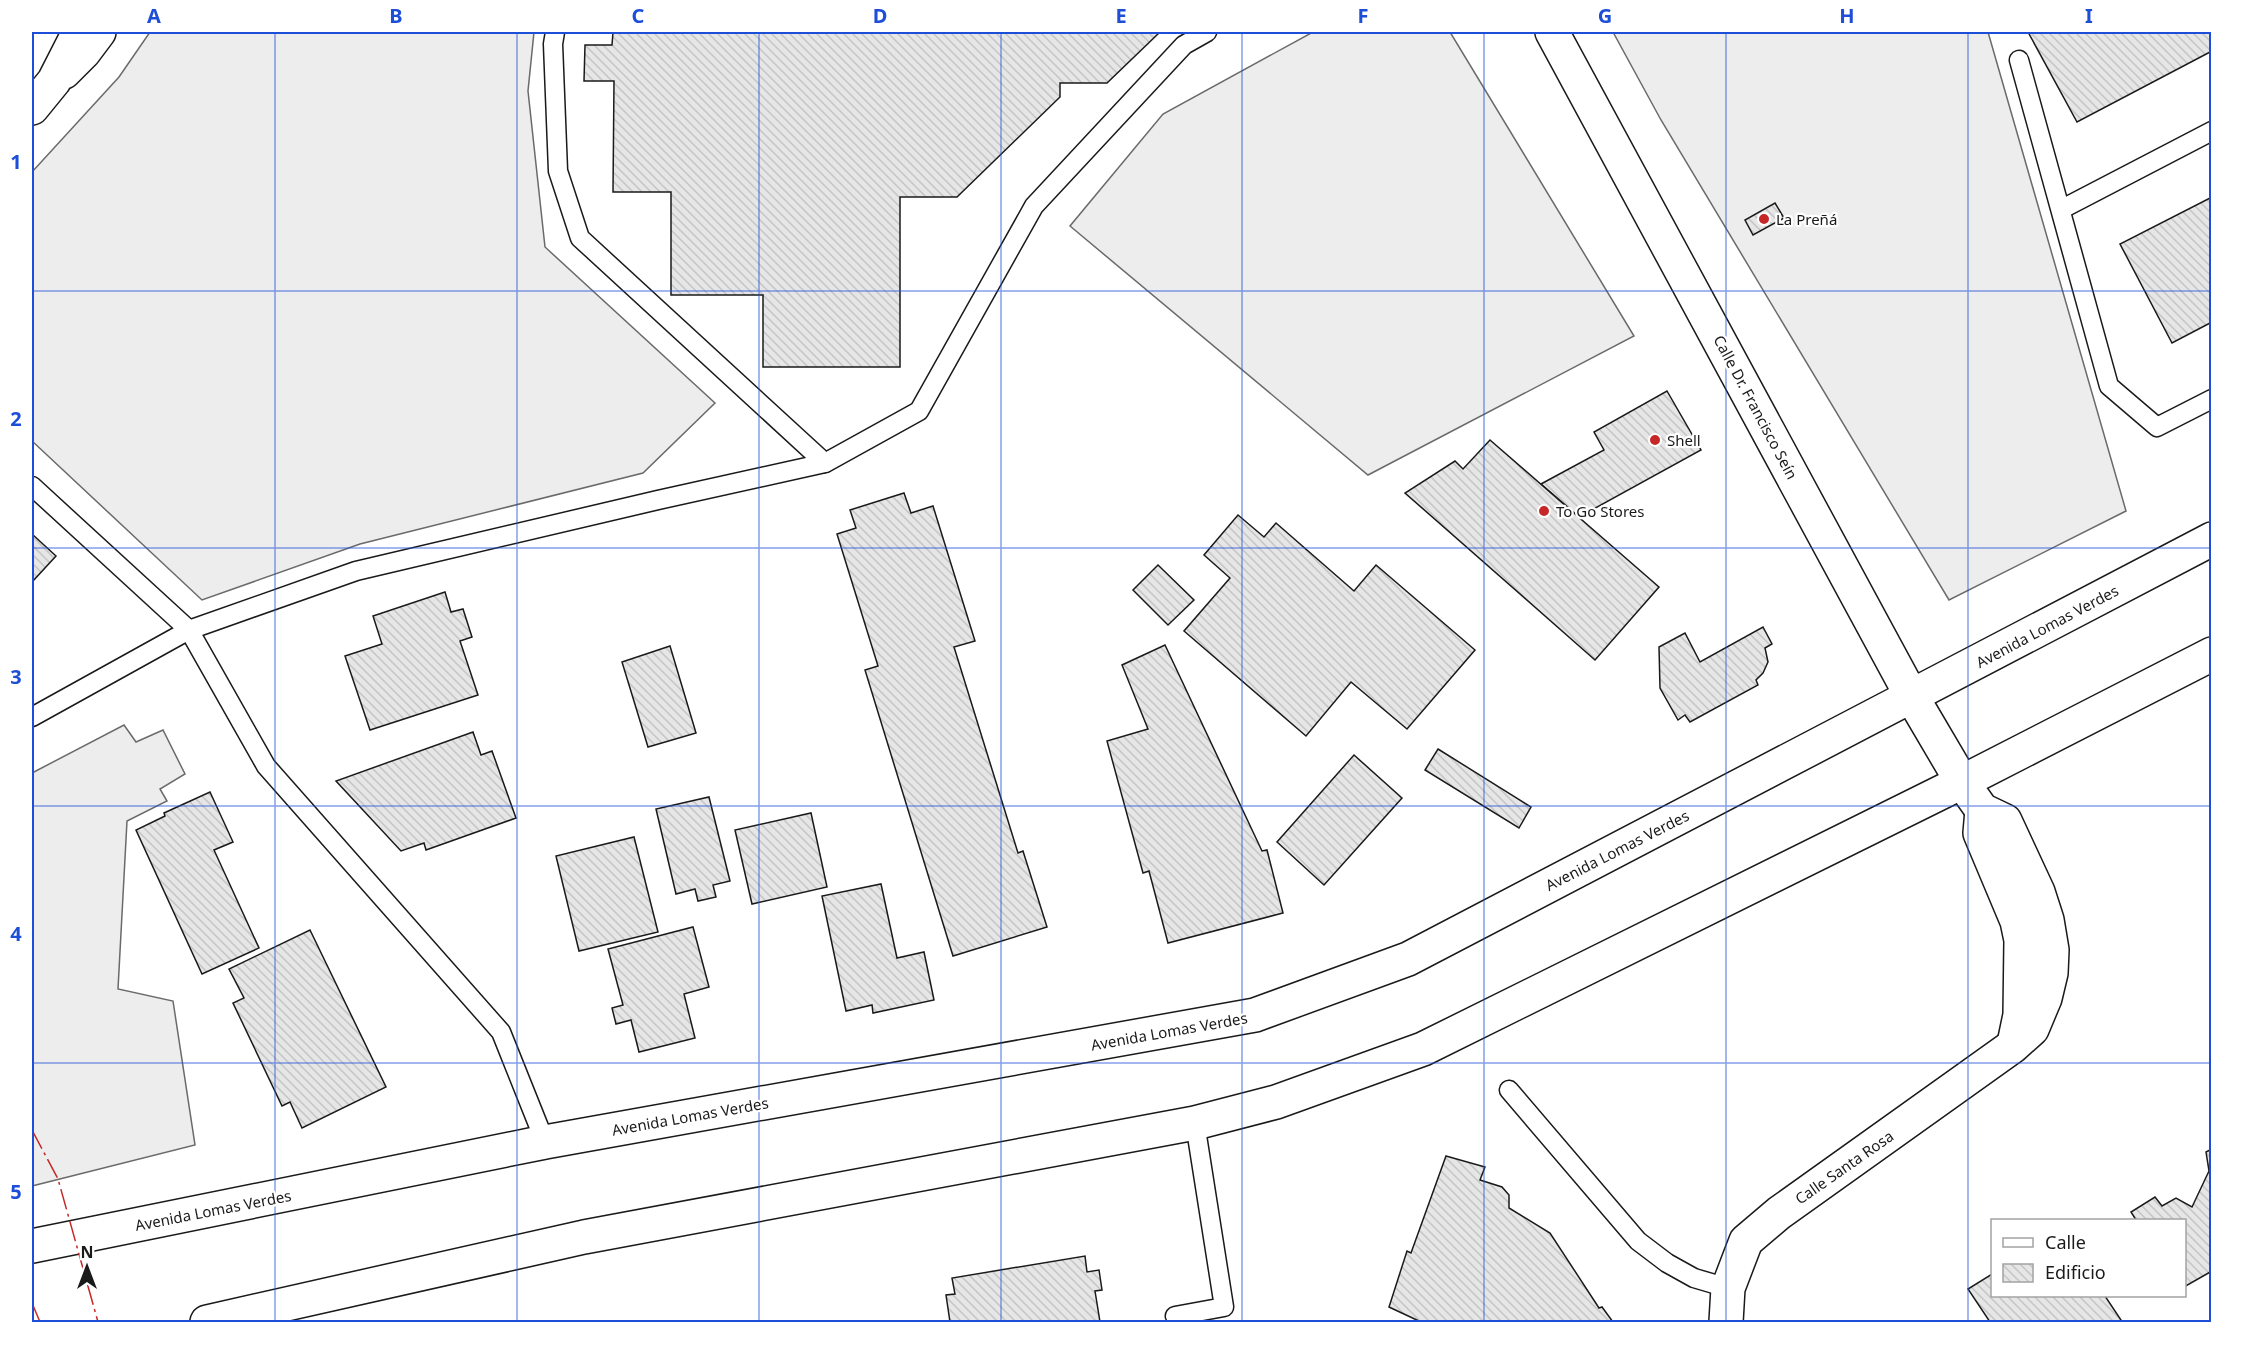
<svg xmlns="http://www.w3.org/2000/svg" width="2243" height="1354" font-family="'Noto Sans',sans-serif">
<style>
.pitch{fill:#ededed;stroke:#6a6a6a;stroke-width:1.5}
.building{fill:url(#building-back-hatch);stroke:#1a1a1a;stroke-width:1.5}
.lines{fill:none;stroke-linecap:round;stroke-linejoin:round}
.service-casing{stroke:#1a1a1a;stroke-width:21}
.minor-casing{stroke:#1a1a1a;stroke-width:36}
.primary-casing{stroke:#1a1a1a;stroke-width:36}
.motorway-casing{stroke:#1a1a1a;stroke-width:36}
.service{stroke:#fff;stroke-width:18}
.minor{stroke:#fff;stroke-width:33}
.primary{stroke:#fff;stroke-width:33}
.motorway{stroke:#fff;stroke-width:33}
.power{stroke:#c62828;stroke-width:1.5;stroke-dasharray:21 4.5 3 4.5;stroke-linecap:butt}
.grid{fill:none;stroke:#1d4ed8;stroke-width:1.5;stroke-opacity:0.55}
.poi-dot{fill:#c62828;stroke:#fff;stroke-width:2}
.labels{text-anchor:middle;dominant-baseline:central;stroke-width:4.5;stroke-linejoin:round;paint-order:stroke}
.poi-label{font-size:15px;fill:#1a1a1a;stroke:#fff;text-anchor:start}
.street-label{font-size:15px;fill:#1a1a1a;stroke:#fff}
.neatline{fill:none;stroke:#1d4ed8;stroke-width:2}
.grid-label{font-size:20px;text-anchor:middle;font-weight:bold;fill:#1d4ed8}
</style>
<defs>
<pattern id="building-back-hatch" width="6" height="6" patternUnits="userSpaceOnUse" patternTransform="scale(1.5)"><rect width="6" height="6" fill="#e6e6e6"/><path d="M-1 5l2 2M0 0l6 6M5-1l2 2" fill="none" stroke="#c5c5c5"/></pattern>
</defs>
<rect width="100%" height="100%" fill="#fff"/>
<!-- pitch -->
<g class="pitch">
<polygon points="150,32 534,32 528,91 545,247 715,403 643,473 360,544 202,600 32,441 32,172 119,77"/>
<polygon points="1313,32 1450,32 1634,336 1368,475 1070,226 1163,114"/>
<polygon points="1613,32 1988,32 2126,511 1949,600 1661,120"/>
<polygon points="124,725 136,742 163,730 185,774 160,789 167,801 127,821 118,989 173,1001 195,1145 32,1186 32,773"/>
</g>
<!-- building -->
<g class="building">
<polygon points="613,32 1160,32 1107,83 1060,83 1060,97 957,197 900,197 900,367 763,367 763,295 671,295 671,192 613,192 614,81 584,81 585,45 612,45"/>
<polygon points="2028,32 2212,32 2212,51 2077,122"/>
<polygon points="2212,197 2212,322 2172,343 2120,244"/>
<polygon points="1775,203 1784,218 1753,235 1745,220"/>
<polygon points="1667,391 1701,450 1579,517 1541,484 1604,450 1594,432"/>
<polygon points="1490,440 1659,587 1595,660 1405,493 1455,461 1463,469"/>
<polygon points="904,493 911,513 933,506 975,641 954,647 1018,853 1023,851 1047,927 953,956 865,670 878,666 837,534 856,528 850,510"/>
<polygon points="1238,515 1264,537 1276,523 1354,591 1376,565 1475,650 1407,729 1351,682 1306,736 1184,631 1230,578 1204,555"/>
<polygon points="32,534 56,556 32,582"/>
<polygon points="1158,565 1194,600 1168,625 1133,590"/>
<polygon points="445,592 451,612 463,609 472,637 460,641 478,695 370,730 345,656 382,644 373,616"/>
<polygon points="1763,627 1772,644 1765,648 1768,662 1763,673 1756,680 1758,685 1690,722 1685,715 1678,720 1660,688 1659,647 1685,633 1700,662"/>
<polygon points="1165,645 1262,851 1267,850 1283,913 1168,943 1149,871 1143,873 1107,741 1148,729 1122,665"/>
<polygon points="670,646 696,733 648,747 622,662"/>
<polygon points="473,732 481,755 492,751 516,818 426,850 424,843 401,851 336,781"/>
<polygon points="1438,749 1531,807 1519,828 1425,770"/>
<polygon points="1354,755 1402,798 1324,885 1277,842"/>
<polygon points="210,792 233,842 214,850 259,948 202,974 136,830 165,816 164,813"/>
<polygon points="709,797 730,881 713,885 716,897 698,901 695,889 676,894 656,809"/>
<polygon points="811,813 827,887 752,904 735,830"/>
<polygon points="634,837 658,932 579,951 556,856"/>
<polygon points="881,884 897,958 924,952 934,1000 873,1013 872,1005 846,1011 822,896"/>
<polygon points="693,927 709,987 684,994 695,1038 639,1052 631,1020 616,1024 612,1008 623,1005 608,949"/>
<polygon points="310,930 386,1087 302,1128 290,1102 282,1106 233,1003 244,998 229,969"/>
<polygon points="2212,1149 2212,1271 2184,1287 2184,1220 2136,1220 2131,1212 2155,1197 2162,1206 2176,1198 2192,1207 2209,1171 2206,1152"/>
<polygon points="1446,1156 1485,1167 1480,1180 1502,1187 1509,1195 1509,1208 1550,1233 1599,1308 1602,1307 1613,1322 1421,1322 1389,1307 1407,1251 1411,1253"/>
<polygon points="1085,1256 1087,1272 1099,1270 1102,1290 1095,1291 1100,1322 950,1322 946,1295 955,1294 952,1278"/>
<polygon points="1992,1274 1992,1296 2105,1296 2121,1320 2118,1322 1990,1322 1968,1289"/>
</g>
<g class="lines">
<!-- service casing -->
<g class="service-casing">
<g id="service">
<polyline points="555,32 553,44 558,171 580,238 825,463"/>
<polyline points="2019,60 2109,386 2157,427 2212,399"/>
<polyline points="2062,209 2212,131"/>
<polyline points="32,486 189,630 266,766 501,1032 545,1142"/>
<polyline points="32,717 189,630 356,571 658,500 825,463 919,411 1034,206 1184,45 1207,32"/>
<polyline points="1509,1090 1638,1241 1667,1263 1694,1278 1728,1288"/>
<polyline points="1175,1316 1224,1307 1195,1123"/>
</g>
</g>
<!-- minor casing -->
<g class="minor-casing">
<g id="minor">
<polyline points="1552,32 1912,697 1962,782 1982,810 2005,821 2038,892 2047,920 2052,950 2051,973 2045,998 2032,1029 2013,1046 1779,1213 1746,1241 1728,1288 1726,1322"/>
<polyline points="64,72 84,52 99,32"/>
<polyline points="1982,810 1980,833 2017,921 2021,940 2020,1015 2015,1039"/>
</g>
</g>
<!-- primary casing -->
<g class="primary-casing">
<g id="primary">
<polyline points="32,1246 545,1142 1255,1015 1408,959 2212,539"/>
<polyline points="207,1322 584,1237 1195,1123 1276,1102 1423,1049 1962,782 2212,654"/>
</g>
</g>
<!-- motorway casing -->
<g class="motorway-casing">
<polyline id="motorway" points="32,108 54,81 79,32"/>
</g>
<!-- service -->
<use href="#service" class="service"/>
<!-- minor -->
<use href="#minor" class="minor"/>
<!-- primary -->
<use href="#primary" class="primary"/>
<!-- motorway -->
<use href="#motorway" class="motorway"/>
<!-- power -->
<g class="power">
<polyline points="32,1130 58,1179 98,1322"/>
<polyline points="32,1303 40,1322"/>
</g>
</g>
<!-- grid -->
<path class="grid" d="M275,32V1322M517,32V1322M759,32V1322M1001,32V1322M1242,32V1322M1484,32V1322M1726,32V1322M1968,32V1322M32,291H2212M32,548H2212M32,806H2212M32,1063H2212"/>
<!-- markers -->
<g class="poi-dot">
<circle cx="1764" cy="219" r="6"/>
<circle cx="1655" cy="440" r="6"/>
<circle cx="1544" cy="511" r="6"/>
</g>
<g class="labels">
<!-- poi labels -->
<g class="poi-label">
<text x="1776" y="219">La Preñá</text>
<text x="1667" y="440">Shell</text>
<text x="1556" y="511">To Go Stores</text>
</g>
<!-- street labels -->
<g class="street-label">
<text transform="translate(1756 407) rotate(62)">Calle Dr. Francisco Seín</text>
<text transform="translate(2047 626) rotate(-28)">Avenida Lomas Verdes</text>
<text transform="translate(1617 850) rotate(-27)">Avenida Lomas Verdes</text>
<text transform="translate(1169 1031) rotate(-10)">Avenida Lomas Verdes</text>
<text transform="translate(690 1116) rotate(-10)">Avenida Lomas Verdes</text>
<text transform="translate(1844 1167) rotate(-35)">Calle Santa Rosa</text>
<text transform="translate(213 1210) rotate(-11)">Avenida Lomas Verdes</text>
</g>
</g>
<!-- border -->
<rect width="2243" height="1354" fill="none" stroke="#ffffff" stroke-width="66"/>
<!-- legend -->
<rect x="1991" y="1219" width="195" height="78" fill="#ffffff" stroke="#a3a3a3" stroke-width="1.5"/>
<rect x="2003" y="1238" width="30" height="9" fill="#ffffff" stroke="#a3a3a3" stroke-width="1.5"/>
<text x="2045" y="1249" font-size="18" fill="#1a1a1a">Calle</text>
<rect x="2003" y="1264" width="30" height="18" fill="url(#building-back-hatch)" stroke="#a3a3a3" stroke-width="1.5"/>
<text x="2045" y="1279" font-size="18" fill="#1a1a1a">Edificio</text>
<!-- north arrow -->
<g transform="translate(87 1267)" stroke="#ffffff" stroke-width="4.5" paint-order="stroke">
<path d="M0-4.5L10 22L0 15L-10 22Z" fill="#1a1a1a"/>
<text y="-9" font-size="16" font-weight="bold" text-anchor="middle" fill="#1a1a1a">N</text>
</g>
<rect x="33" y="33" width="2177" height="1288" class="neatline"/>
<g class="grid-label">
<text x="154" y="23">A</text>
<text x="396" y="23">B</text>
<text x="638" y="23">C</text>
<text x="880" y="23">D</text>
<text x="1121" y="23">E</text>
<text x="1363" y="23">F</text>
<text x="1605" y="23">G</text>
<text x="1847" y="23">H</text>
<text x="2089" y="23">I</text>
<text x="16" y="169">1</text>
<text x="16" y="426">2</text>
<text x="16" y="684">3</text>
<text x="16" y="941">4</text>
<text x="16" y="1199">5</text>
</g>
</svg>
